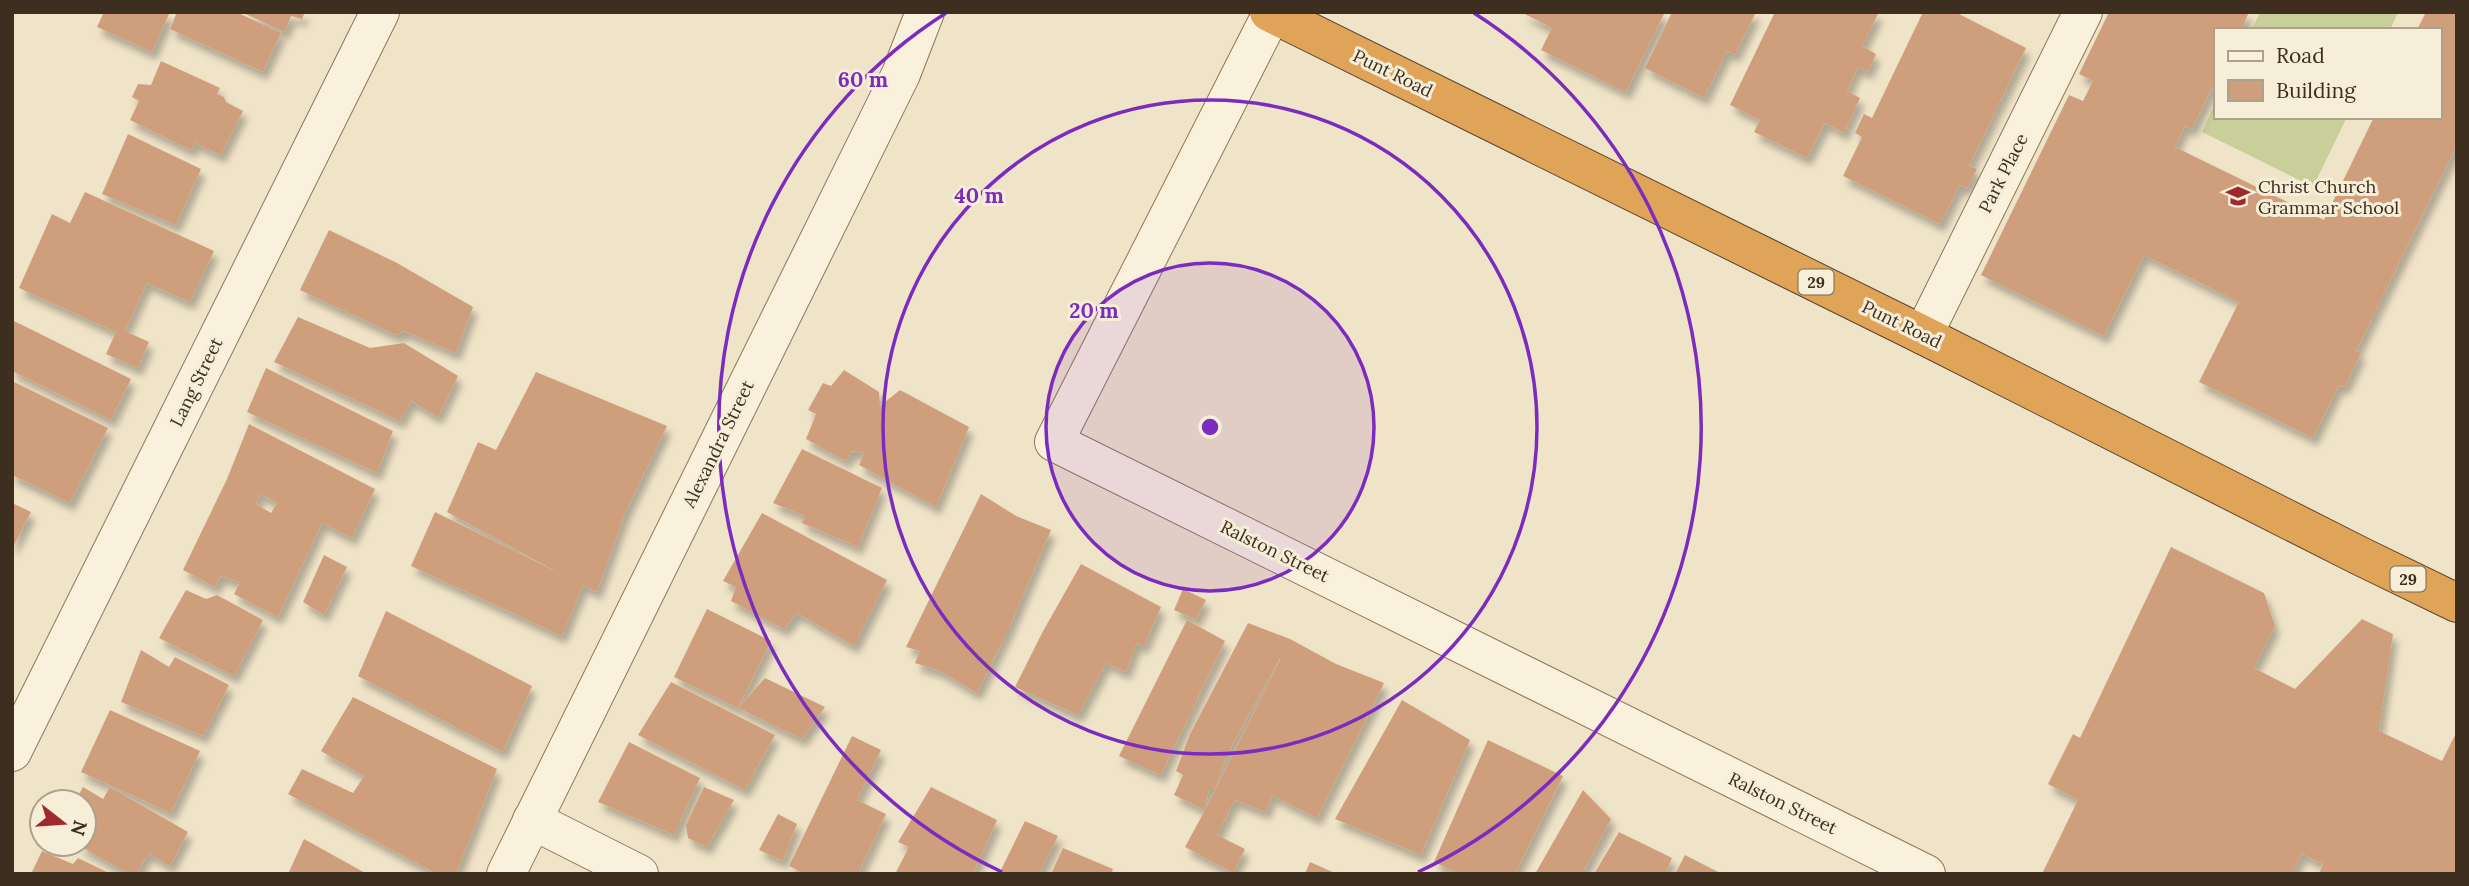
<svg xmlns="http://www.w3.org/2000/svg" width="2469" height="886" font-family="Lora,serif">
<style>
.pitch{fill:#c9cf9b}
.building{fill:#cf9f7d;fill-rule:evenodd;filter:url(#shadow)}
.lines{fill:none;stroke-linecap:round;stroke-linejoin:round}
.street-casing{stroke:#8d765c;stroke-width:40}
.highway-casing{stroke:#5b4430;stroke-width:40}
.street{stroke:#faf1dc;stroke-width:38}
.highway{stroke:#e0a458;stroke-width:38}
.ring{fill:none;stroke:#7b2cbf;stroke-width:3.5}
.labels{text-anchor:middle;dominant-baseline:central;stroke-width:6;stroke-linejoin:round;paint-order:stroke}
.shield{fill:#f7eed8;stroke:#756857;stroke-width:2}
.shield-label{font-size:16px;font-weight:bold;fill:#3d2e20}
.street-label{font-size:18px;fill:#3d2e20;stroke:#f7eed8}
.poi-label{font-size:18px;fill:#3d2e20;stroke:#f7eed8;text-anchor:start}
.centre{fill:#7b2cbf;stroke:#f7eed8;stroke-width:3.5}
.ring-label{font-size:21px;text-anchor:middle;font-weight:bold;fill:#7b2cbf;stroke:#f7eed8;stroke-width:6;stroke-linejoin:round;paint-order:stroke}
</style>
<defs>
<filter id="shadow"><feDropShadow dx="4.5" dy="8" stdDeviation="3.5" flood-color="#0004"/></filter>
</defs>
<rect width="100%" height="100%" fill="#f0e4c8"/>
<!-- pitch -->
<g class="pitch">
<polygon points="2260,12 2398,12 2390,30 2252,30"/>
<polygon points="2215,104 2215,117 2347,117 2313,187 2202,132"/>
</g>
<!-- building -->
<g class="building">
<polygon points="104,12 170,12 152,52 97,27"/>
<polygon points="177,12 236,12 281,33 263,72 170,29"/>
<polygon points="241,12 305,12 302,19 291,16 285,32"/>
<polygon points="1521,12 1665,12 1626,92 1541,50 1552,28"/>
<polygon points="1672,12 1756,12 1735,55 1727,51 1704,98 1645,68"/>
<polygon points="1775,12 1879,12 1862,46 1876,54 1868,72 1858,67 1847,91 1860,98 1844,133 1825,123 1807,158 1754,132 1760,120 1730,105"/>
<polygon points="1923,12 1955,12 2026,48 1969,166 1977,169 1967,188 1960,185 1940,224 1843,176 1862,137 1855,133 1864,114 1872,118"/>
<polygon points="2109,12 2249,12 2241,30 2215,30 2215,82 2192,129 2185,126 2175,147 2324,220 2374,117 2439,117 2439,30 2417,30 2426,12 2457,12 2457,145 2356,351 2361,353 2345,387 2339,385 2313,438 2199,382 2239,302 2144,255 2104,336 1981,275 2069,95 2083,101 2093,81 2079,74"/>
<polygon points="161,61 220,88 217,94 224,97 226,102 243,111 221,155 195,143 191,150 130,120 139,101 132,97 138,84 151,85"/>
<polygon points="128,134 201,169 176,225 102,194"/>
<polygon points="85,192 214,251 190,302 147,283 125,331 149,342 138,368 106,354 116,332 19,288 52,214 70,223"/>
<polygon points="329,230 397,263 473,307 456,353 404,331 396,335 300,290"/>
<polygon points="298,317 370,348 404,343 458,376 438,417 411,401 400,421 274,362"/>
<polygon points="12,320 131,379 111,420 12,371"/>
<polygon points="266,368 393,431 377,473 247,412"/>
<polygon points="844,370 879,392 880,406 900,390 969,427 936,507 859,465 864,453 852,451 846,461 806,439 816,414 808,410 823,383 831,386"/>
<polygon points="536,372 667,426 625,513 597,592 583,585 562,636 411,566 435,512 563,575 447,512 478,442 496,450"/>
<polygon points="12,381 108,428 70,503 12,475"/>
<path d="M249,424L375,489L352,538L322,523L278,617L234,594L240,582L221,576L215,587L183,570L227,479ZM260,494L277,503L271,513L256,504Z"/>
<polygon points="802,449 882,488 858,547 802,523 805,516 773,503"/>
<polygon points="981,494 1016,516 1051,530 1010,626 977,693 940,671 915,663 920,651 906,647"/>
<polygon points="12,503 31,512 12,549"/>
<polygon points="762,513 887,580 854,646 797,613 784,629 731,601 736,587 723,581"/>
<polygon points="2171,547 2264,593 2275,626 2254,668 2295,689 2362,619 2393,634 2379,731 2442,761 2457,731 2457,874 2319,874 2323,864 2302,854 2292,874 2042,874 2078,800 2048,784 2073,734 2080,738"/>
<polygon points="324,555 347,567 324,615 303,602"/>
<polygon points="1081,564 1161,607 1144,646 1137,643 1126,672 1106,663 1078,715 1015,687 1042,633"/>
<polygon points="1183,589 1206,600 1196,620 1174,610"/>
<polygon points="186,590 206,599 217,595 263,620 234,676 159,638"/>
<polygon points="707,609 771,641 738,708 765,678 825,707 802,739 674,677"/>
<polygon points="386,611 532,686 503,752 358,676"/>
<polygon points="1187,620 1225,641 1161,775 1119,756"/>
<path d="M1248,623L1290,639L1336,664L1384,683L1317,818L1272,795L1266,812L1235,800L1217,835L1245,849L1233,873L1185,847L1205,810L1174,795L1183,775L1176,771L1190,734ZM1280,658H1281L1205,810L1209,789H1215L1228,753Z"/>
<polygon points="141,650 169,667 175,657 229,685 203,736 121,702"/>
<polygon points="671,682 775,735 745,790 638,735"/>
<polygon points="353,697 497,769 456,874 437,874 288,794 302,769 353,793 364,776 321,751"/>
<polygon points="1402,700 1470,740 1421,855 1335,819"/>
<polygon points="110,710 200,751 171,813 81,772"/>
<polygon points="852,736 881,750 857,800 886,814 858,874 806,874 789,866"/>
<polygon points="1488,740 1563,776 1515,874 1459,874 1434,862"/>
<polygon points="629,742 700,778 674,835 598,802"/>
<polygon points="83,787 103,799 110,787 188,832 170,866 148,853 137,874 129,874 76,844 84,844 84,802 75,802"/>
<polygon points="704,787 734,800 707,847 688,838 686,825"/>
<polygon points="931,787 997,820 973,874 895,874 909,847 898,842"/>
<polygon points="1583,790 1611,819 1582,874 1535,874"/>
<polygon points="778,814 797,824 783,861 759,850"/>
<polygon points="1025,821 1058,836 1039,874 999,874"/>
<polygon points="1619,832 1672,858 1665,874 1594,874"/>
<polygon points="304,839 367,874 288,874"/>
<polygon points="1063,848 1113,869 1111,874 1051,874"/>
<polygon points="42,851 73,864 78,858 111,874 31,874"/>
<polygon points="1685,855 1722,874 1675,874"/>
<polygon points="1310,862 1337,874 1305,874"/>
</g>
<g class="lines">
<!-- street casing -->
<g class="street-casing">
<g id="street">
<polyline points="1272,13 1054,442 1926,874"/>
<polyline points="1923,335 2083,12"/>
<polyline points="12,752 380,12"/>
<polyline points="532,820 639,874"/>
<polyline points="506,874 901,74 925,12"/>
</g>
</g>
<!-- highway casing -->
<g class="highway-casing">
<polyline id="highway" points="1269,12 1923,335 2360,556 2457,603"/>
</g>
<!-- street -->
<use href="#street" class="street"/>
<!-- highway -->
<use href="#highway" class="highway"/>
</g>
<!-- distance rings -->
<circle cx="1210" cy="427" r="164" fill="#7b2cbf" fill-opacity=".12"/>
<g class="ring">
<circle cx="1210" cy="427" r="164"/>
<circle cx="1210" cy="427" r="327"/>
<path d="M1002 872A491 491 0 0 1 946 13M1474 13A491 491 0 0 1 1418 872"/>
</g>
<!-- icons -->
<defs>
<g id="school-bare" transform="scale(1.89)"><path d="M0-5L7-2L0 1L-7-2ZM-4 1L0 2.5L4 1V4Q0 6-4 4Z" fill="#9e2a2b" stroke="#f7eed8" stroke-width="2.5" paint-order="stroke"/></g>
</defs>
<g fill-rule="evenodd">
<use href="#school-bare" x="2238" y="196"/>
</g>
<g class="labels">
<!-- shield labels -->
<g class="shield">
<rect x="1798.5" y="269.5" width="35" height="25" rx="5"/>
<rect x="2390.5" y="566.5" width="35" height="25" rx="5"/>
</g>
<g class="shield-label">
<text x="1816" y="282">29</text>
<text x="2408" y="579">29</text>
</g>
<!-- street labels -->
<g class="street-label">
<text transform="translate(1393 73) rotate(26)">Punt Road</text>
<text transform="translate(2003 173) rotate(-63)">Park Place</text>
<text transform="translate(1902 324) rotate(26)">Punt Road</text>
<text transform="translate(196 382) rotate(-64)">Lang Street</text>
<text transform="translate(718 444) rotate(-64)">Alexandra Street</text>
<text transform="translate(1275 551) rotate(26)">Ralston Street</text>
<text transform="translate(1783 803) rotate(26)">Ralston Street</text>
</g>
<!-- poi labels -->
<g class="poi-label">
<text x="2258" y="186">Christ Church<tspan x="2258" dy="21">Grammar School</tspan></text>
</g>
</g>
<circle cx="1210" cy="427" r="10" class="centre"/>
<g class="ring-label">
<text x="863" y="87">60 m</text>
<text x="979" y="203">40 m</text>
<text x="1094" y="318">20 m</text>
</g>
<!-- border -->
<rect width="2469" height="886" fill="none" stroke="#3d2e20" stroke-width="28"/>
<!-- legend -->
<rect x="2214" y="28" width="228" height="91" fill="#f7eed8" stroke="#ada18e" stroke-width="2"/>
<rect x="2228" y="51" width="35" height="10" fill="#faf1dc" stroke="#ada18e" stroke-width="2"/>
<text x="2276" y="63" font-size="21" fill="#3d2e20">Road</text>
<rect x="2228" y="80" width="35" height="21" fill="#cf9f7d" stroke="#ada18e" stroke-width="2"/>
<text x="2276" y="98" font-size="21" fill="#3d2e20">Building</text>
<!-- north arrow -->
<g transform="translate(63 823) rotate(107)"><circle r="33" fill="#f7eed8" stroke="#ada18e" stroke-width="2"/>
<path d="M0-5L12 26L0 18L-12 26Z" fill="#9e2a2b"/>
<text y="-10" font-size="19" font-weight="bold" text-anchor="middle" fill="#3d2e20">N</text>
</g>
</svg>
